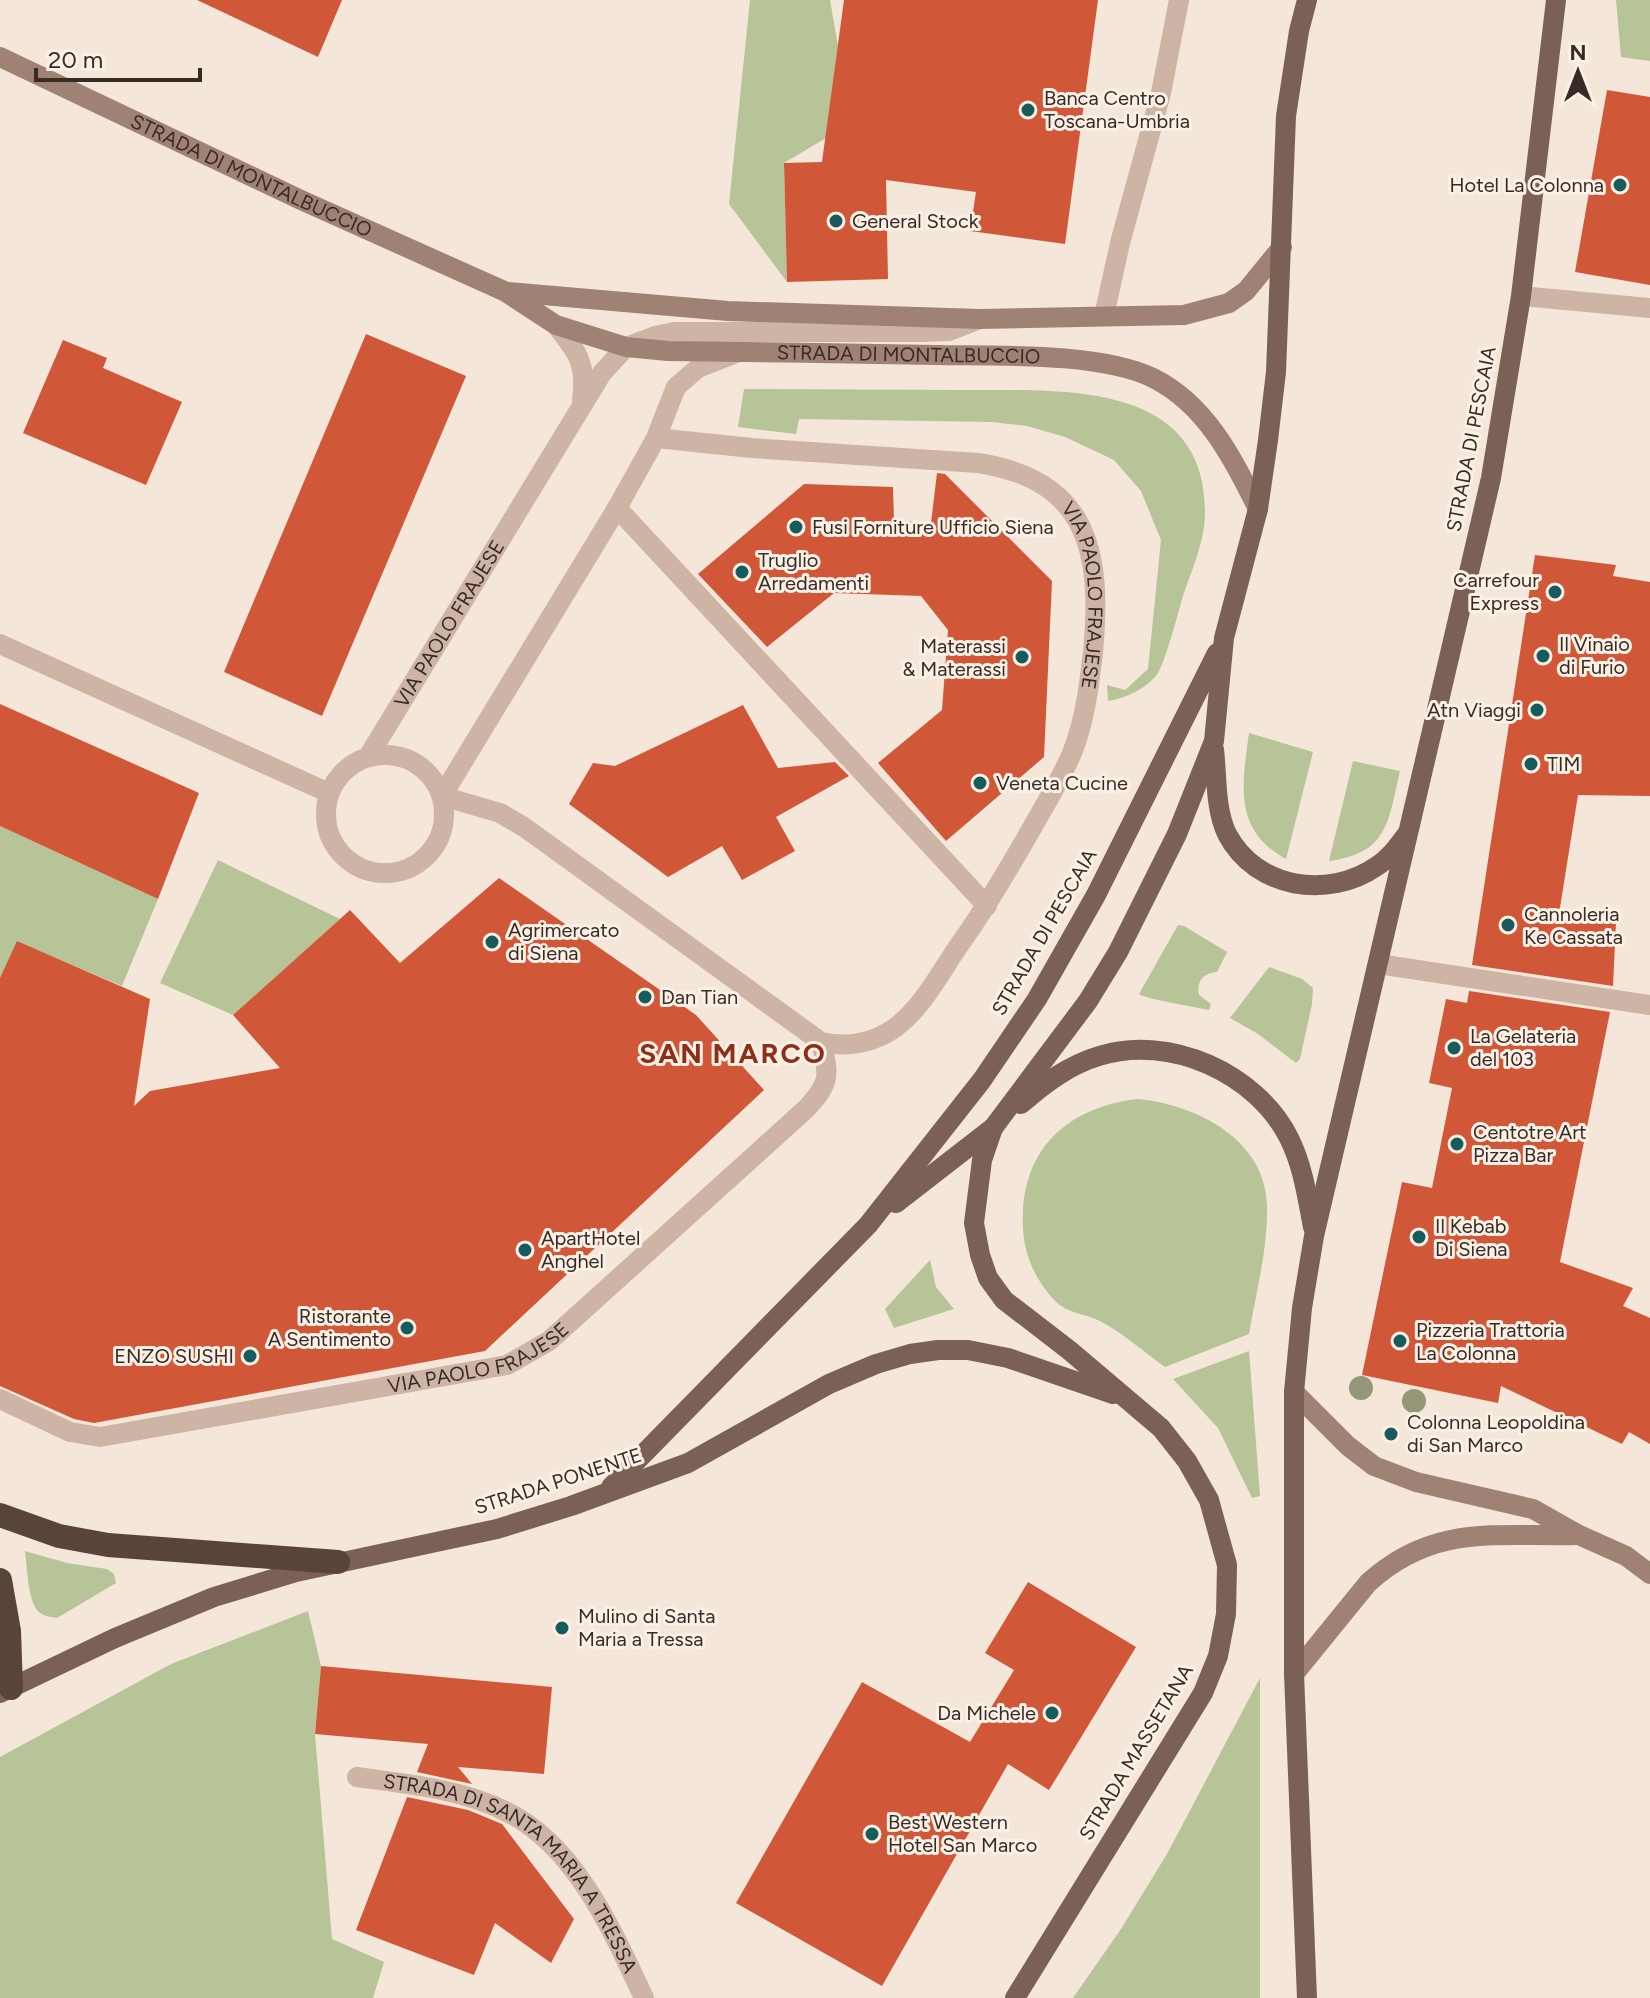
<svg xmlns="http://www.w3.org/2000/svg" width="1650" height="1998" font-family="Figtree,sans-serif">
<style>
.green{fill:#b7c497}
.building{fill:#d15739}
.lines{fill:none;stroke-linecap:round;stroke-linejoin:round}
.lane{stroke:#cdb4a4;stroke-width:20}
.street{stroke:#cdb4a4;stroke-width:20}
.secondary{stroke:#a08275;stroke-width:20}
.primary{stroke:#7b6056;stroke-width:20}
.highway{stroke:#59443c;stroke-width:24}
.tree{fill:#959878}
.poi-dot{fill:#185b5c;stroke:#fbf0e5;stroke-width:3}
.labels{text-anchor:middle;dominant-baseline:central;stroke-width:6;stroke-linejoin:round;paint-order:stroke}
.poi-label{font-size:20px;fill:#372b26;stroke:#fbf0e5;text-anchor:start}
.street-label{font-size:20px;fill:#372b26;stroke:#fbf0e5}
.district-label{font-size:28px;font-weight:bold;letter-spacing:2px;fill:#8d2e18;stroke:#fbf0e5}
</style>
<rect width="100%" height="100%" fill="#f4e6d9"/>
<!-- green -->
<g class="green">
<polygon points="750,0 830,0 838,46 826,138 784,163 787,282 729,204"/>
<polygon points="1616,0 1650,0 1650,61 1621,57"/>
<path d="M744,389C817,389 890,390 963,390C1057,391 1206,378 1205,513C1205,540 1192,570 1183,596C1178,612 1165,665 1156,676C1143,690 1126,698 1108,701L1107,685L1125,690L1148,669L1161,540L1141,491L1114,460L1065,437L1027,426L992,422L799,419L796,434L738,427Z"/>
<path d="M1249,733L1313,752L1286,859C1233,830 1242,785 1249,733Z"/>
<path d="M1353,761L1400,771C1388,821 1389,853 1329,861Z"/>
<polygon points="0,826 158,899 122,986 18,942 0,978"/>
<polygon points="218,860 340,919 233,1015 160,983"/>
<path d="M1178,925L1184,926L1227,952L1217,972C1204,973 1196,981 1199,995L1211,1004L1209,1010C1196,1007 1145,999 1139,994Z"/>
<polygon points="1269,967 1302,979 1313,988 1312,1004 1300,1059 1296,1063 1258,1034 1230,1018"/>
<path d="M1137,1099C1195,1104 1266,1139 1267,1206C1268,1248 1256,1293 1249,1334L1165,1367C1144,1352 1123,1333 1100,1321C1085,1314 1067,1313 1055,1301C1031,1275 1021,1247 1023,1212C1026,1144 1072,1107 1137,1099Z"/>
<polygon points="930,1260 936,1287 954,1309 894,1328 885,1309"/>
<polygon points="1249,1351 1260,1496 1252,1498 1218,1428 1173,1379"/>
<path d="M25,1551L67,1563L107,1569L114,1574L116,1583L57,1618C51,1617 42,1616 38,1611C28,1602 27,1565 25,1551Z"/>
<polygon points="308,1611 321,1666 315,1734 332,1939 384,1962 373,1998 0,1998 0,1757 171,1664"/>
<polygon points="1260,1678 1260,1998 1073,1998 1121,1929 1167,1854"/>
</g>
<!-- building -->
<g class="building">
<polygon points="197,0 342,0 318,57"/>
<polygon points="844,0 1098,0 1065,244 970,231 976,192 886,180 888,279 787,282 784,163 822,162"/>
<polygon points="1607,90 1650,97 1650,285 1575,272"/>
<polygon points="366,334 466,376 322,716 224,672"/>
<polygon points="63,340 107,358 103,368 182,402 146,485 23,433"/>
<polygon points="937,473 945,474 1052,581 1044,757 946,841 878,763 942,710 948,630 921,596 834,593 767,647 698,574 804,484 893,487 894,520 931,523"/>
<polygon points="1535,555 1616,565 1613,576 1650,582 1650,796 1578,795 1558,920 1616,922 1613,986 1472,965"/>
<polygon points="0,704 199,793 158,899 0,826"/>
<polygon points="743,705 778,768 835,762 849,776 776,817 795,851 742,880 722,846 668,877 569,804 593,763 615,766"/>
<polygon points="499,878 696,1015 764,1090 485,1351 94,1423 74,1419 0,1386 0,978 17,941 150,999 134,1106 150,1091 280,1068 233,1015 350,910 400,963"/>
<polygon points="1469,991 1610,1012 1560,1262 1633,1288 1623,1306 1650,1318 1650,1444 1629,1432 1622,1444 1501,1386 1498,1403 1362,1375 1402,1182 1432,1188 1452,1088 1429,1083 1446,999 1467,1003"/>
<polygon points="1028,1582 1136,1647 1049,1790 1008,1764 882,1986 736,1903 862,1682 970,1742 1014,1670 985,1653"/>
<polygon points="321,1666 552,1687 544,1774 458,1767 472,1784 417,1772 428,1744 315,1734"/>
<polygon points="407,1797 468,1810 502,1824 574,1919 551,1963 495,1923 474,1975 356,1930"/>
</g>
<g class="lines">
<!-- lane -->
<polyline class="lane" points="1104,316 1120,243 1161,93 1179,0"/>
<!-- street -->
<g class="street">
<polyline points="1521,296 1650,308"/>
<path d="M556,325C578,353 587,364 582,400"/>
<path id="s1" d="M656,438L752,448L978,463C1090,480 1102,554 1093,652C1089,686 1085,721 1072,753C1061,779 1046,803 1032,828C1010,866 988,905 962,941C942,969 924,1006 896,1027C875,1043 846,1048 821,1042L524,827L500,813L442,796L617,508L656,438L676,387L698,368L739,352"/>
<polyline points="617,508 987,906"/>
<polyline points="0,644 329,793"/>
<circle cx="385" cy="814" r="59"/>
<path id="s2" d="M368,757L602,373L626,347L655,336L674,332H922L949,331L980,319"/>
<polyline points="1378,964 1650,1005"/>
<path id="s3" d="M0,1399L70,1432L100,1437L507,1365L549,1341L806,1109C830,1083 830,1076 821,1042"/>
<path id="s4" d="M357,1777C406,1784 462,1789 507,1812C576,1846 613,1932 644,1998"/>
</g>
<!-- secondary -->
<g class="secondary">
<path id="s5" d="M0,57L301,200L504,291L556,325L626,347L668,351C757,352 847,353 936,355C996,356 1100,352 1153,378C1206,404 1233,459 1258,509"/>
<polyline points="508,292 728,311 980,319 1184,315 1229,303 1246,291 1282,247"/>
<polyline points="1294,1392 1348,1446 1374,1466 1416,1482 1533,1509 1579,1535 1626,1556 1650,1574"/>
<path d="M1294,1674L1368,1583C1434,1523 1497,1537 1578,1535"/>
</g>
<!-- primary -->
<g class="primary">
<path d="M1214,749C1217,776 1215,809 1227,834C1256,889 1328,900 1377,866C1390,858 1398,846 1407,834"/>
<path d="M1021,1104C1045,1083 1069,1065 1099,1056C1170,1034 1256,1073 1289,1138C1303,1166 1307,1196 1313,1227"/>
<polyline points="896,1203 994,1127"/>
<polyline points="611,1487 868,1225 982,1080 1037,999 1096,895 1217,653"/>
<polyline points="0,1693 115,1638 214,1597 296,1572 497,1529 571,1506 688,1463 829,1384 876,1364 910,1354 938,1350 968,1350 1008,1358 1113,1394"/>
<polyline points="1015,1998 1203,1693 1218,1656 1226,1614 1227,1565 1209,1500 1187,1461 1161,1428 1069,1350 1004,1300 988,1278 980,1255 974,1223 982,1160 993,1128 1088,1001 1118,952 1177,834 1214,741 1224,638 1258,509 1268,440 1276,372 1286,116 1299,31 1307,0"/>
<polyline points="1307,1998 1294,1674 1294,1392 1302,1308 1314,1236 1491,478 1521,296 1556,0"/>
</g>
<!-- highway -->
<g class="highway">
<polyline points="0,1515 59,1536 108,1545 338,1562"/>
<polyline points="0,1580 9,1631 11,1688"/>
</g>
</g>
<!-- trees -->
<g class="tree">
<circle cx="1361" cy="1388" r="12"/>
<circle cx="1414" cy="1401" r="12"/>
</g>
<!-- markers -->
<g class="poi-dot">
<circle cx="1028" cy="110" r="8"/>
<circle cx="1620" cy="185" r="8"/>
<circle cx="836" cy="221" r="8"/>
<circle cx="796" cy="527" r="8"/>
<circle cx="742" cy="572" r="8"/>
<circle cx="1555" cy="592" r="8"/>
<circle cx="1543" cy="656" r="8"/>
<circle cx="1022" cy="657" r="8"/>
<circle cx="1537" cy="710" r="8"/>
<circle cx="1531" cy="764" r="8"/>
<circle cx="980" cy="783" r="8"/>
<circle cx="1508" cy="925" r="8"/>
<circle cx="492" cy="942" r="8"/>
<circle cx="645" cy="997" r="8"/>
<circle cx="1454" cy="1048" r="8"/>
<circle cx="1457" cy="1144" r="8"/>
<circle cx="1419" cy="1237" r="8"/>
<circle cx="525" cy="1250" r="8"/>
<circle cx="407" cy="1328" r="8"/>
<circle cx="1400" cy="1341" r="8"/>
<circle cx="250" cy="1356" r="8"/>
<circle cx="1391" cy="1434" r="8"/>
<circle cx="562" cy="1628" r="8"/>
<circle cx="1052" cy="1713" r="8"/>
<circle cx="872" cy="1834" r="8"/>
</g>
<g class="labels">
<!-- poi labels -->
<g class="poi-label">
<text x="1044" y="98">Banca Centro<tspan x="1044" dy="23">Toscana-Umbria</tspan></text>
<text x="1604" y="185" text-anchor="end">Hotel La Colonna</text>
<text x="852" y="221">General Stock</text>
<text x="812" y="527">Fusi Forniture Ufficio Siena</text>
<text x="758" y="560">Truglio<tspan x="758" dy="23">Arredamenti</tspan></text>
<text x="1539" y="580" text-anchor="end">Carrefour<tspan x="1539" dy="23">Express</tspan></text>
<text x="1559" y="644">Il Vinaio<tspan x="1559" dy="23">di Furio</tspan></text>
<text x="1006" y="646" text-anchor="end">Materassi<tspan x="1006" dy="23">&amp; Materassi</tspan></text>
<text x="1521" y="710" text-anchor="end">Atn Viaggi</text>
<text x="1547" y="764">TIM</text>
<text x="996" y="783">Veneta Cucine</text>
<text x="1524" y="914">Cannoleria<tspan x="1524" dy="23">Ke Cassata</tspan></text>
<text x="508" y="930">Agrimercato<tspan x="508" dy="23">di Siena</tspan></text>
<text x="661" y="997">Dan Tian</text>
<text x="1470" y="1036">La Gelateria<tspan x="1470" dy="23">del 103</tspan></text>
<text x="1473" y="1132">Centotre Art<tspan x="1473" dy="23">Pizza Bar</tspan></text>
<text x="1435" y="1226">Il Kebab<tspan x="1435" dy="23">Di Siena</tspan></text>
<text x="541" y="1238">ApartHotel<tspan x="541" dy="23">Anghel</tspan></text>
<text x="391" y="1316" text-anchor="end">Ristorante<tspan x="391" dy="23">A Sentimento</tspan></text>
<text x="1416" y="1330">Pizzeria Trattoria<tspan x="1416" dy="23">La Colonna</tspan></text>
<text x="234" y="1356" text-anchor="end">ENZO SUSHI</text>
<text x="1407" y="1422">Colonna Leopoldina<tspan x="1407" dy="23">di San Marco</tspan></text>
<text x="578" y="1616">Mulino di Santa<tspan x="578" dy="23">Maria a Tressa</tspan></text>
<text x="1036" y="1713" text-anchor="end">Da Michele</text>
<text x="888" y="1822">Best Western<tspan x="888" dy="23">Hotel San Marco</tspan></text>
</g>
<!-- street labels -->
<g class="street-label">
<text stroke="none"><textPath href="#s5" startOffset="278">STRADA DI MONTALBUCCIO</textPath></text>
<text stroke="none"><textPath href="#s5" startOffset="974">STRADA DI MONTALBUCCIO</textPath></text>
<text transform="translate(1471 439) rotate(-79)">STRADA DI PESCAIA</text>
<text stroke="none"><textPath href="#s1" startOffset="518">VIA PAOLO FRAJESE</textPath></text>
<text stroke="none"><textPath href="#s2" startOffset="156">VIA PAOLO FRAJESE</textPath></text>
<text transform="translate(1044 932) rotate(-60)">STRADA DI PESCAIA</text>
<text stroke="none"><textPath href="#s3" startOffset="496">VIA PAOLO FRAJESE</textPath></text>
<text transform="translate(558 1481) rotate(-18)">STRADA PONENTE</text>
<text transform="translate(1136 1752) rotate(-59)">STRADA MASSETANA</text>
<text stroke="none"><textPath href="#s4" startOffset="194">STRADA DI SANTA MARIA A TRESSA</textPath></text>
</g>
<!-- district labels -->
<g class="district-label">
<text x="733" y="1053">SAN MARCO</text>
</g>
</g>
<!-- north arrow -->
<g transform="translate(1578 72)" stroke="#fbf0e5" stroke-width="6" paint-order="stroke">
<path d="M0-6L14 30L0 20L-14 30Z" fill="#372b26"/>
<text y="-12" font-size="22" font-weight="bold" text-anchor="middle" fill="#372b26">N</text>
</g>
<!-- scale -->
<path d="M36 68v12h164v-12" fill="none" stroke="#372b26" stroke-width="4"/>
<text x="48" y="68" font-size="24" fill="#372b26" stroke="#fbf0e5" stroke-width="6" paint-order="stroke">20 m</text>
</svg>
